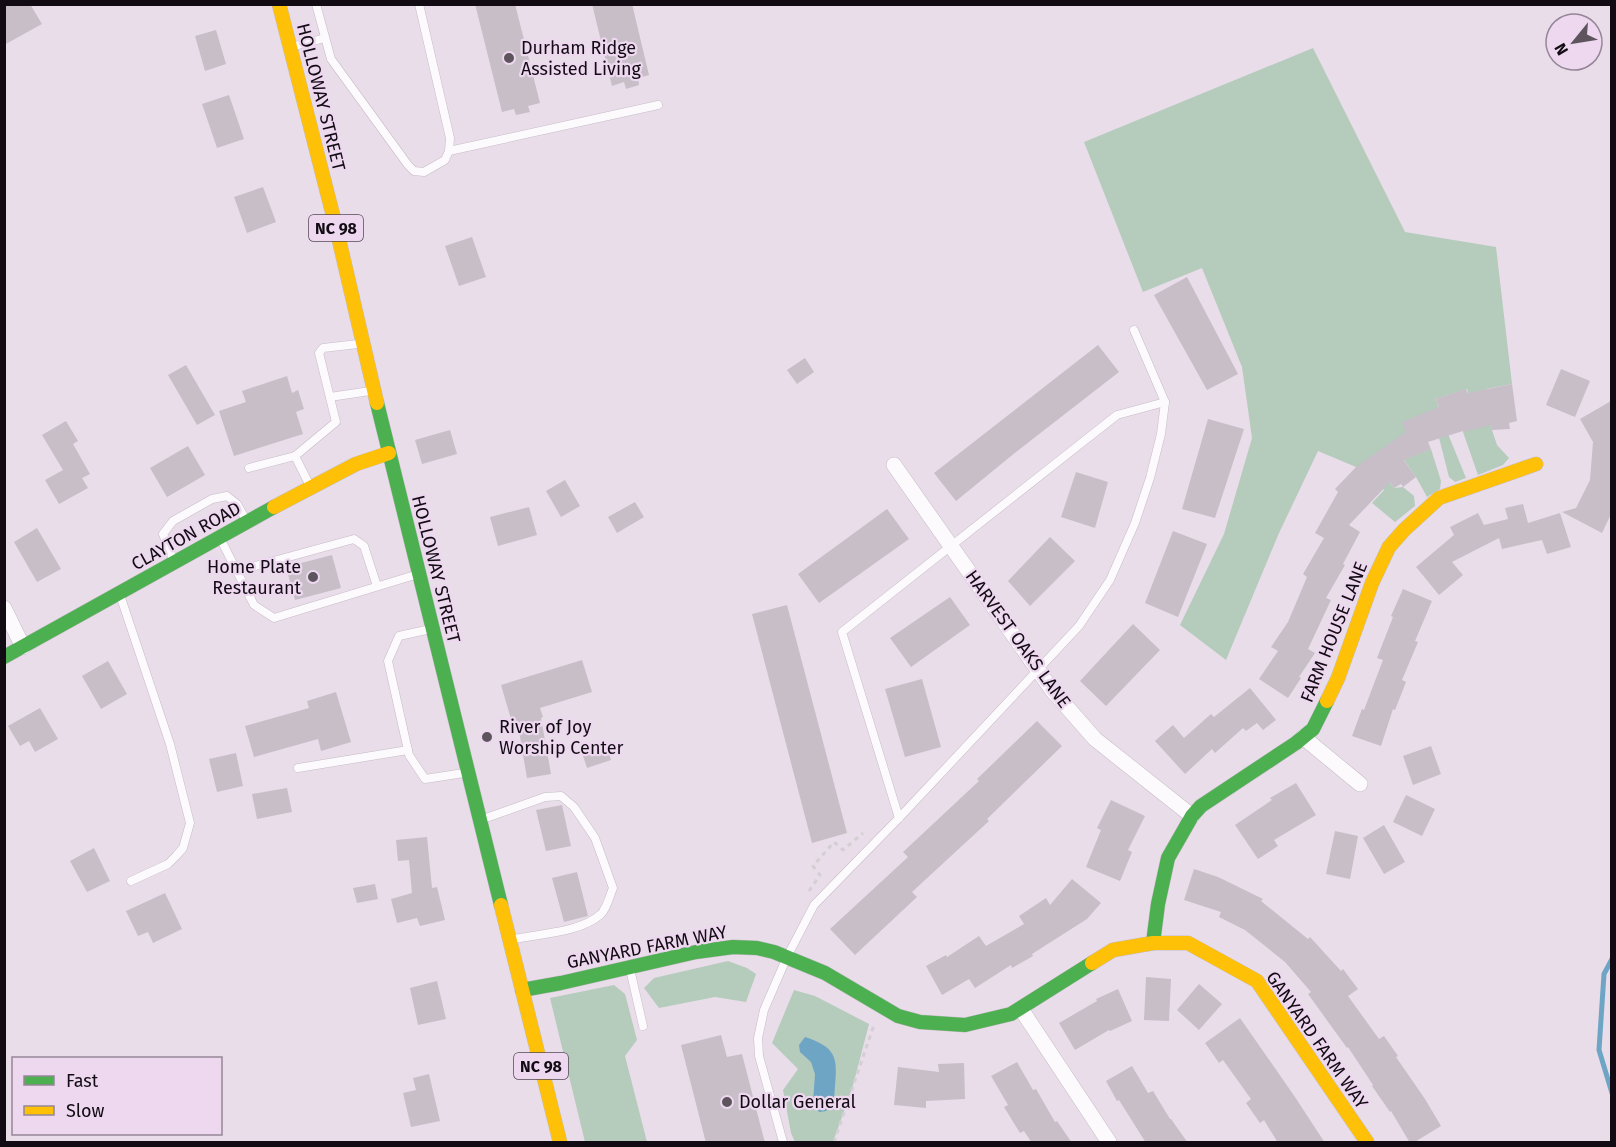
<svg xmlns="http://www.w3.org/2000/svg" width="1616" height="1147" font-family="'Fira Sans',sans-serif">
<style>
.green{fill:#b5cbbc}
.water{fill:#6fa5c4}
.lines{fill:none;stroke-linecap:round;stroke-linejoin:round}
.stream{stroke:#6fa5c4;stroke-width:5}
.building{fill:#c7bec8}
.lane-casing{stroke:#c5bcc6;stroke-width:9}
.street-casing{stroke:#c5bcc6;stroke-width:16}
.fast-casing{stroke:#c5bcc6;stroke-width:15}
.slow-casing{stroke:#c5bcc6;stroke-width:15}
.path{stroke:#d3cfd3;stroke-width:3;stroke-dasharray:4.5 4.5;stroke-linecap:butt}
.lane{stroke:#fcfafc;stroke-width:8}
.street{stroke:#fcfafc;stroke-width:15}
.fast{stroke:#4caf50;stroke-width:14}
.slow{stroke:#ffc107;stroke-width:14}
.poi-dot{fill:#5d545e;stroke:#edd8ef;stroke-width:2}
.labels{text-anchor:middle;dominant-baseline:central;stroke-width:4.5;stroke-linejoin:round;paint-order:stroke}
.shield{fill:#edd8ef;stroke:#544855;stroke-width:1.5}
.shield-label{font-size:16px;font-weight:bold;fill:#120b13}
.poi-label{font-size:18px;fill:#120b13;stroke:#edd8ef;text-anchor:start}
.street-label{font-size:18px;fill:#120b13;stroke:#edd8ef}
</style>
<rect width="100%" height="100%" fill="#e9ddea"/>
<!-- green -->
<g class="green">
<polygon points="1313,48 1405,232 1496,247 1512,384 1486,389 1492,430 1497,445 1509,458 1503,465 1478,475 1463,432 1477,417 1467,389 1436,399 1446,429 1466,478 1455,482 1449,477 1432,410 1415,455 1431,449 1441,481 1440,489 1427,497 1416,477 1392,442 1372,457 1394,488 1403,487 1414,496 1415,506 1395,522 1372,503 1384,490 1356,467 1318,451 1279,533 1226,660 1180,625 1224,534 1252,438 1242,367 1202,268 1143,292 1084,142"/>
<polygon points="728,961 747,968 756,974 746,1002 715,997 659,1008 644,988 654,978"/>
<polygon points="614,985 625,994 637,1040 625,1056 647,1142 585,1142 550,998"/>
<polygon points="794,990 815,996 869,1024 852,1089 833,1142 795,1142 791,1133 783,1090 798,1069 772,1043"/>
</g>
<!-- water -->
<path class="water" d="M805,1037C835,1047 838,1056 835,1086C834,1099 835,1103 826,1111L819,1112L813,1103L815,1074L811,1062L800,1052L799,1045Z"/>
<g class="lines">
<!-- stream -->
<polyline class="stream" points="1612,959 1604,974 1599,1050 1612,1093"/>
</g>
<!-- building -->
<g class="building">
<polygon points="4,4 30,4 42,24 4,45"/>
<polygon points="475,4 515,4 540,103 528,106 530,112 516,115 514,109 502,112"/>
<polygon points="592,4 632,4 649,75 638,78 639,85 626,89 624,82 612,86"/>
<polygon points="216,30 226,64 205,71 195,36"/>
<polygon points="229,95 244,139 217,148 202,104"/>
<polygon points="263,187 276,222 247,233 234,197"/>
<polygon points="472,237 486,277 459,286 445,246"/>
<polygon points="1187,277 1238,374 1207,390 1154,295"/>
<polygon points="1098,345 1119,372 1016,452 956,501 934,473"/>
<polygon points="805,358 814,372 797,384 787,370"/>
<polygon points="186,365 215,415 197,425 168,375"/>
<polygon points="1561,369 1590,381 1575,417 1546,405"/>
<polygon points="287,376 292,393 298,390 304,409 296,412 303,434 234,456 219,411 246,402 242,391"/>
<polygon points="1512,384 1517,421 1509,423 1510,429 1492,430 1491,425 1463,432 1463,431 1428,442 1431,449 1404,460 1416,477 1403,487 1401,484 1394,488 1390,482 1349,525 1360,532 1343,564 1345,565 1326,598 1331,600 1308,649 1315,653 1299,677 1301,678 1288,698 1259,679 1278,651 1271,647 1288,622 1307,577 1303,574 1324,538 1315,533 1338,492 1335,489 1357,466 1406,432 1402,422 1439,407 1436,399 1466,389 1468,393"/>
<polygon points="1611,401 1611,514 1602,533 1562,512 1576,508 1590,480 1593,442 1580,419"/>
<polygon points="1208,419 1244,429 1215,518 1182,509"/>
<polygon points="66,421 78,441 73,444 90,474 82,478 88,488 59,504 45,480 63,470 42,435"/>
<polygon points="450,430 457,454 422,464 415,440"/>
<polygon points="188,446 205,475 167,497 150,468"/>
<polygon points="1076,472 1108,482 1095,528 1061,517"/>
<polygon points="565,480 580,506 561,517 546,491"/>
<polygon points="635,502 644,517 617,533 608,517"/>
<polygon points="1523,504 1528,523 1560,513 1571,547 1547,554 1542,540 1502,549 1499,538 1452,562 1463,575 1439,595 1416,567 1454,535 1450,527 1478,513 1484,525 1508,519 1505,508"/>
<polygon points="529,507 537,535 498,546 490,517"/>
<polygon points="887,509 909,539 819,603 798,574"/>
<polygon points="37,528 61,569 37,582 14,542"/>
<polygon points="1173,531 1207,544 1178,617 1145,603"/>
<polygon points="1050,537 1075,561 1030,606 1008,581"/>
<polygon points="332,555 341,588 295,600 286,567"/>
<polygon points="1403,589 1432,601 1415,641 1418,642 1402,680 1406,682 1395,710 1393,709 1381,746 1352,736 1362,709 1364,710 1383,660 1377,658 1393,617 1391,616"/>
<polygon points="950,597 970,625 911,667 890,638"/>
<polygon points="787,605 847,833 812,843 752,614"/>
<polygon points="1133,624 1160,650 1106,706 1080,681"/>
<polygon points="582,660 592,692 540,708 543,717 541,718 551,774 527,778 518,725 513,726 501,685"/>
<polygon points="108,661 127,694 101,709 82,676"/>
<polygon points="922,679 941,747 905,757 885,689"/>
<polygon points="1250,688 1276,720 1263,730 1257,723 1246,731 1243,728 1215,753 1212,749 1185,774 1155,741 1173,725 1184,738 1211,714 1214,717"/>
<polygon points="336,692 351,742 321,751 318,739 254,757 245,726 309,708 307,701"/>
<polygon points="40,708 58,739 35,752 29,741 20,746 8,726"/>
<polygon points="1037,721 1062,746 987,819 989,821 912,892 917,897 855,955 830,929 908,857 903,852 979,781 977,779"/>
<polygon points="607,746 611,760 587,768 582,753"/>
<polygon points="1431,746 1441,774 1413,785 1403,756"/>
<polygon points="236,753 243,786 217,792 209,759"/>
<polygon points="1296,783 1316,815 1274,840 1278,846 1258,859 1235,825 1272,800 1270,798"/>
<polygon points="287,788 292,812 257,819 252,794"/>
<polygon points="1406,795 1435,809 1422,836 1393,822"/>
<polygon points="1111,800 1145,816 1128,850 1132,852 1120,881 1086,867 1101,830 1097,828"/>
<polygon points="562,805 571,846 546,851 536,810"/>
<polygon points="1384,825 1405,862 1384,874 1363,838"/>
<polygon points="1335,831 1358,836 1350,879 1326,874"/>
<polygon points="427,837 432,888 437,887 445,920 420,926 417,918 397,923 391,899 412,893 409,860 398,861 396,840"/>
<polygon points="94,848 110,881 87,892 70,861"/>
<polygon points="1194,869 1218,877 1263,899 1261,901 1308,939 1310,937 1341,971 1343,969 1358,989 1348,996 1379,1039 1384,1036 1398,1056 1396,1057 1425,1099 1441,1126 1413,1143 1410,1143 1391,1111 1390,1112 1372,1086 1373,1085 1348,1047 1347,1048 1308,994 1311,992 1285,962 1245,930 1219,917 1221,912 1184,900"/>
<polygon points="577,872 588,916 564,922 552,878"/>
<polygon points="1072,879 1101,903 1087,919 1032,954 1033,956 1012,968 1011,965 975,988 969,979 942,995 926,966 946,955 947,957 979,936 986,946 1024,924 1019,916 1046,898 1050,905"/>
<polygon points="375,884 378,899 357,903 353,888"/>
<polygon points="165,893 182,929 153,943 148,932 138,936 126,911"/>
<polygon points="1146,977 1171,979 1169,1021 1144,1020"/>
<polygon points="437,981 446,1019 418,1025 410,988"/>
<polygon points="1199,984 1222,1004 1199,1030 1177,1010"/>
<polygon points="1118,989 1132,1021 1110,1031 1109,1030 1075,1050 1059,1023 1097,1001 1096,999"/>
<polygon points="1240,1018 1295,1097 1325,1143 1278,1143 1264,1120 1260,1123 1246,1103 1251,1099 1223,1060 1219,1063 1205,1043"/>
<polygon points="721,1035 727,1057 742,1054 765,1143 706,1143 681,1045"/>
<polygon points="1017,1062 1033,1090 1036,1089 1055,1122 1057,1121 1072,1143 1032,1143 1024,1131 1020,1133 1004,1107 1008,1105 991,1076"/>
<polygon points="964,1063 965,1099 926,1101 926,1108 894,1105 898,1067 939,1072 938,1064"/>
<polygon points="1132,1066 1148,1093 1153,1091 1170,1119 1171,1119 1188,1143 1146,1143 1119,1100 1117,1101 1106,1081"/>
<polygon points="429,1074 440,1121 411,1127 403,1093 416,1090 413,1078"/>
</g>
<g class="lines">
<!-- lane casing -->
<g class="lane-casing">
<g id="lane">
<polyline points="316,4 331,59 408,165 414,171 424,172 445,160 449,151 450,138 419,4"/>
<polyline points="295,46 325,38"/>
<polyline points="449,151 658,105"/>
<polyline points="330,397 370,391"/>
<polyline points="295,456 336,422 319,353 323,348 358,344"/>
<polyline points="249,468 295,456 310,486"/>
<polyline points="220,538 254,605 274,618 415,575"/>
<polyline points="174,562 163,534 173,521 212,499 227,496 237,504 246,520"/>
<polyline points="237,571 354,539 364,546 377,586"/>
<polyline points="120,595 170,744 190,823 183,848 176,856 168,864 131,881"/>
<polyline points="426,630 399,636 388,661 409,755 425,779 464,773"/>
<polyline points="298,768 408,750"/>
<path d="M486,818L545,797L561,796L574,807L595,838L613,888C610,895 607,908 601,914C582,932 540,934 514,939"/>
<polyline points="899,818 842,632 1117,415 1165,402"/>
<polyline points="630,969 643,1026"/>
<polyline points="783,1142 759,1056 758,1038 764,1010 787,957 814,905 899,818 1079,626 1110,580 1135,523 1150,478 1161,434 1165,402 1134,330"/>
</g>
</g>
<!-- street casing -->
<g class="street-casing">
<g id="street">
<polyline points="894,465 1052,690 1095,739 1192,816"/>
<polyline points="4,608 23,647"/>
<polyline points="1303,737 1360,784"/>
<polyline points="1021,1009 1109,1142"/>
</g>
</g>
<!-- fast casing -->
<g class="fast-casing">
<g id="fast">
<polyline points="377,403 501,905"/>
<polyline points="4,657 274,507"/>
<polyline points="1153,943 1158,904 1168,858 1192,816 1201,806 1296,743 1313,729 1327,701"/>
<polyline points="522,990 561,983 696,952 733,947 757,948 774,952 825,973 898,1016 920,1022 965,1025 1011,1014 1092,963"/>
</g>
</g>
<!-- slow casing -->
<g class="slow-casing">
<g id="slow">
<polyline points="279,4 336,227 377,403"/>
<polyline points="274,507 356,464 389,453"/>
<polyline points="1327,701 1338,678 1372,583 1389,547 1404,530 1439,498 1536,464"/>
<polyline points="501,905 560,1142"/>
<polyline points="1092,963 1113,950 1153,943 1188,943 1257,981 1367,1142"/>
</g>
</g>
<!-- path -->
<g class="path">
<polyline points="809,891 820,875 813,866 834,842 843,850 863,833"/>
<polyline points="834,1142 874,1025"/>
</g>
<!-- lane -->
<use href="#lane" class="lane"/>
<!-- street -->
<use href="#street" class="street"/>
<!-- fast -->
<use href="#fast" class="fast"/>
<!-- slow -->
<use href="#slow" class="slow"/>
</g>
<!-- markers -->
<g class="poi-dot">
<circle cx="509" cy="58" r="6"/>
<circle cx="313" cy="577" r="6"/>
<circle cx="487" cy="737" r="6"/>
<circle cx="727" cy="1102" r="6"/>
</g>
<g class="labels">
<!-- shield labels -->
<g class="shield">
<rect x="309" y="215" width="54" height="26" rx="4.5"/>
<rect x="514" y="1053" width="54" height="26" rx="4.5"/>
</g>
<g class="shield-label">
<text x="336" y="228">NC 98</text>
<text x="541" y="1066">NC 98</text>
</g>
<!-- poi labels -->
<g class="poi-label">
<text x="521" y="48">Durham Ridge<tspan x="521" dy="21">Assisted Living</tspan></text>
<text x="301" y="567" text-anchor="end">Home Plate<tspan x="301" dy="21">Restaurant</tspan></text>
<text x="499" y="727">River of Joy<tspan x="499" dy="21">Worship Center</tspan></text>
<text x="739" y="1102">Dollar General</text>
</g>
<!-- street labels -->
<g class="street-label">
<text transform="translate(321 97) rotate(76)">HOLLOWAY STREET</text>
<text transform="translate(186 536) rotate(-29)">CLAYTON ROAD</text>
<text transform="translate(436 569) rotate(76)">HOLLOWAY STREET</text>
<text transform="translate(1334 632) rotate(-68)">FARM HOUSE LANE</text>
<text transform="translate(1018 639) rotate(54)">HARVEST OAKS LANE</text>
<text transform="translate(647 947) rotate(-11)">GANYARD FARM WAY</text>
<text transform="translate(1317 1040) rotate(55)">GANYARD FARM WAY</text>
</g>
</g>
<!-- border -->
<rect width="1616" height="1147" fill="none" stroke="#120b13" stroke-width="12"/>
<!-- legend -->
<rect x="12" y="1057" width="210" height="78" fill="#edd8ef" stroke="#958697" stroke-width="1.5"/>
<rect x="24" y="1076" width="30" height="9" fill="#4caf50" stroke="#958697" stroke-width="1.5"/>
<text x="66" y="1087" font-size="18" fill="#120b13">Fast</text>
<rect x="24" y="1106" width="30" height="9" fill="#ffc107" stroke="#958697" stroke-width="1.5"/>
<text x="66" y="1117" font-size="18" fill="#120b13">Slow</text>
<!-- north arrow -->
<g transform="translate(1574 42) rotate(240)"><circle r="28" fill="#edd8ef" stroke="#958697" stroke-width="1.5"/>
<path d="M0-4.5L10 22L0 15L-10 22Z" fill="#5d545e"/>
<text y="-9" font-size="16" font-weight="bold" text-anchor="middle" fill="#120b13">N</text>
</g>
</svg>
